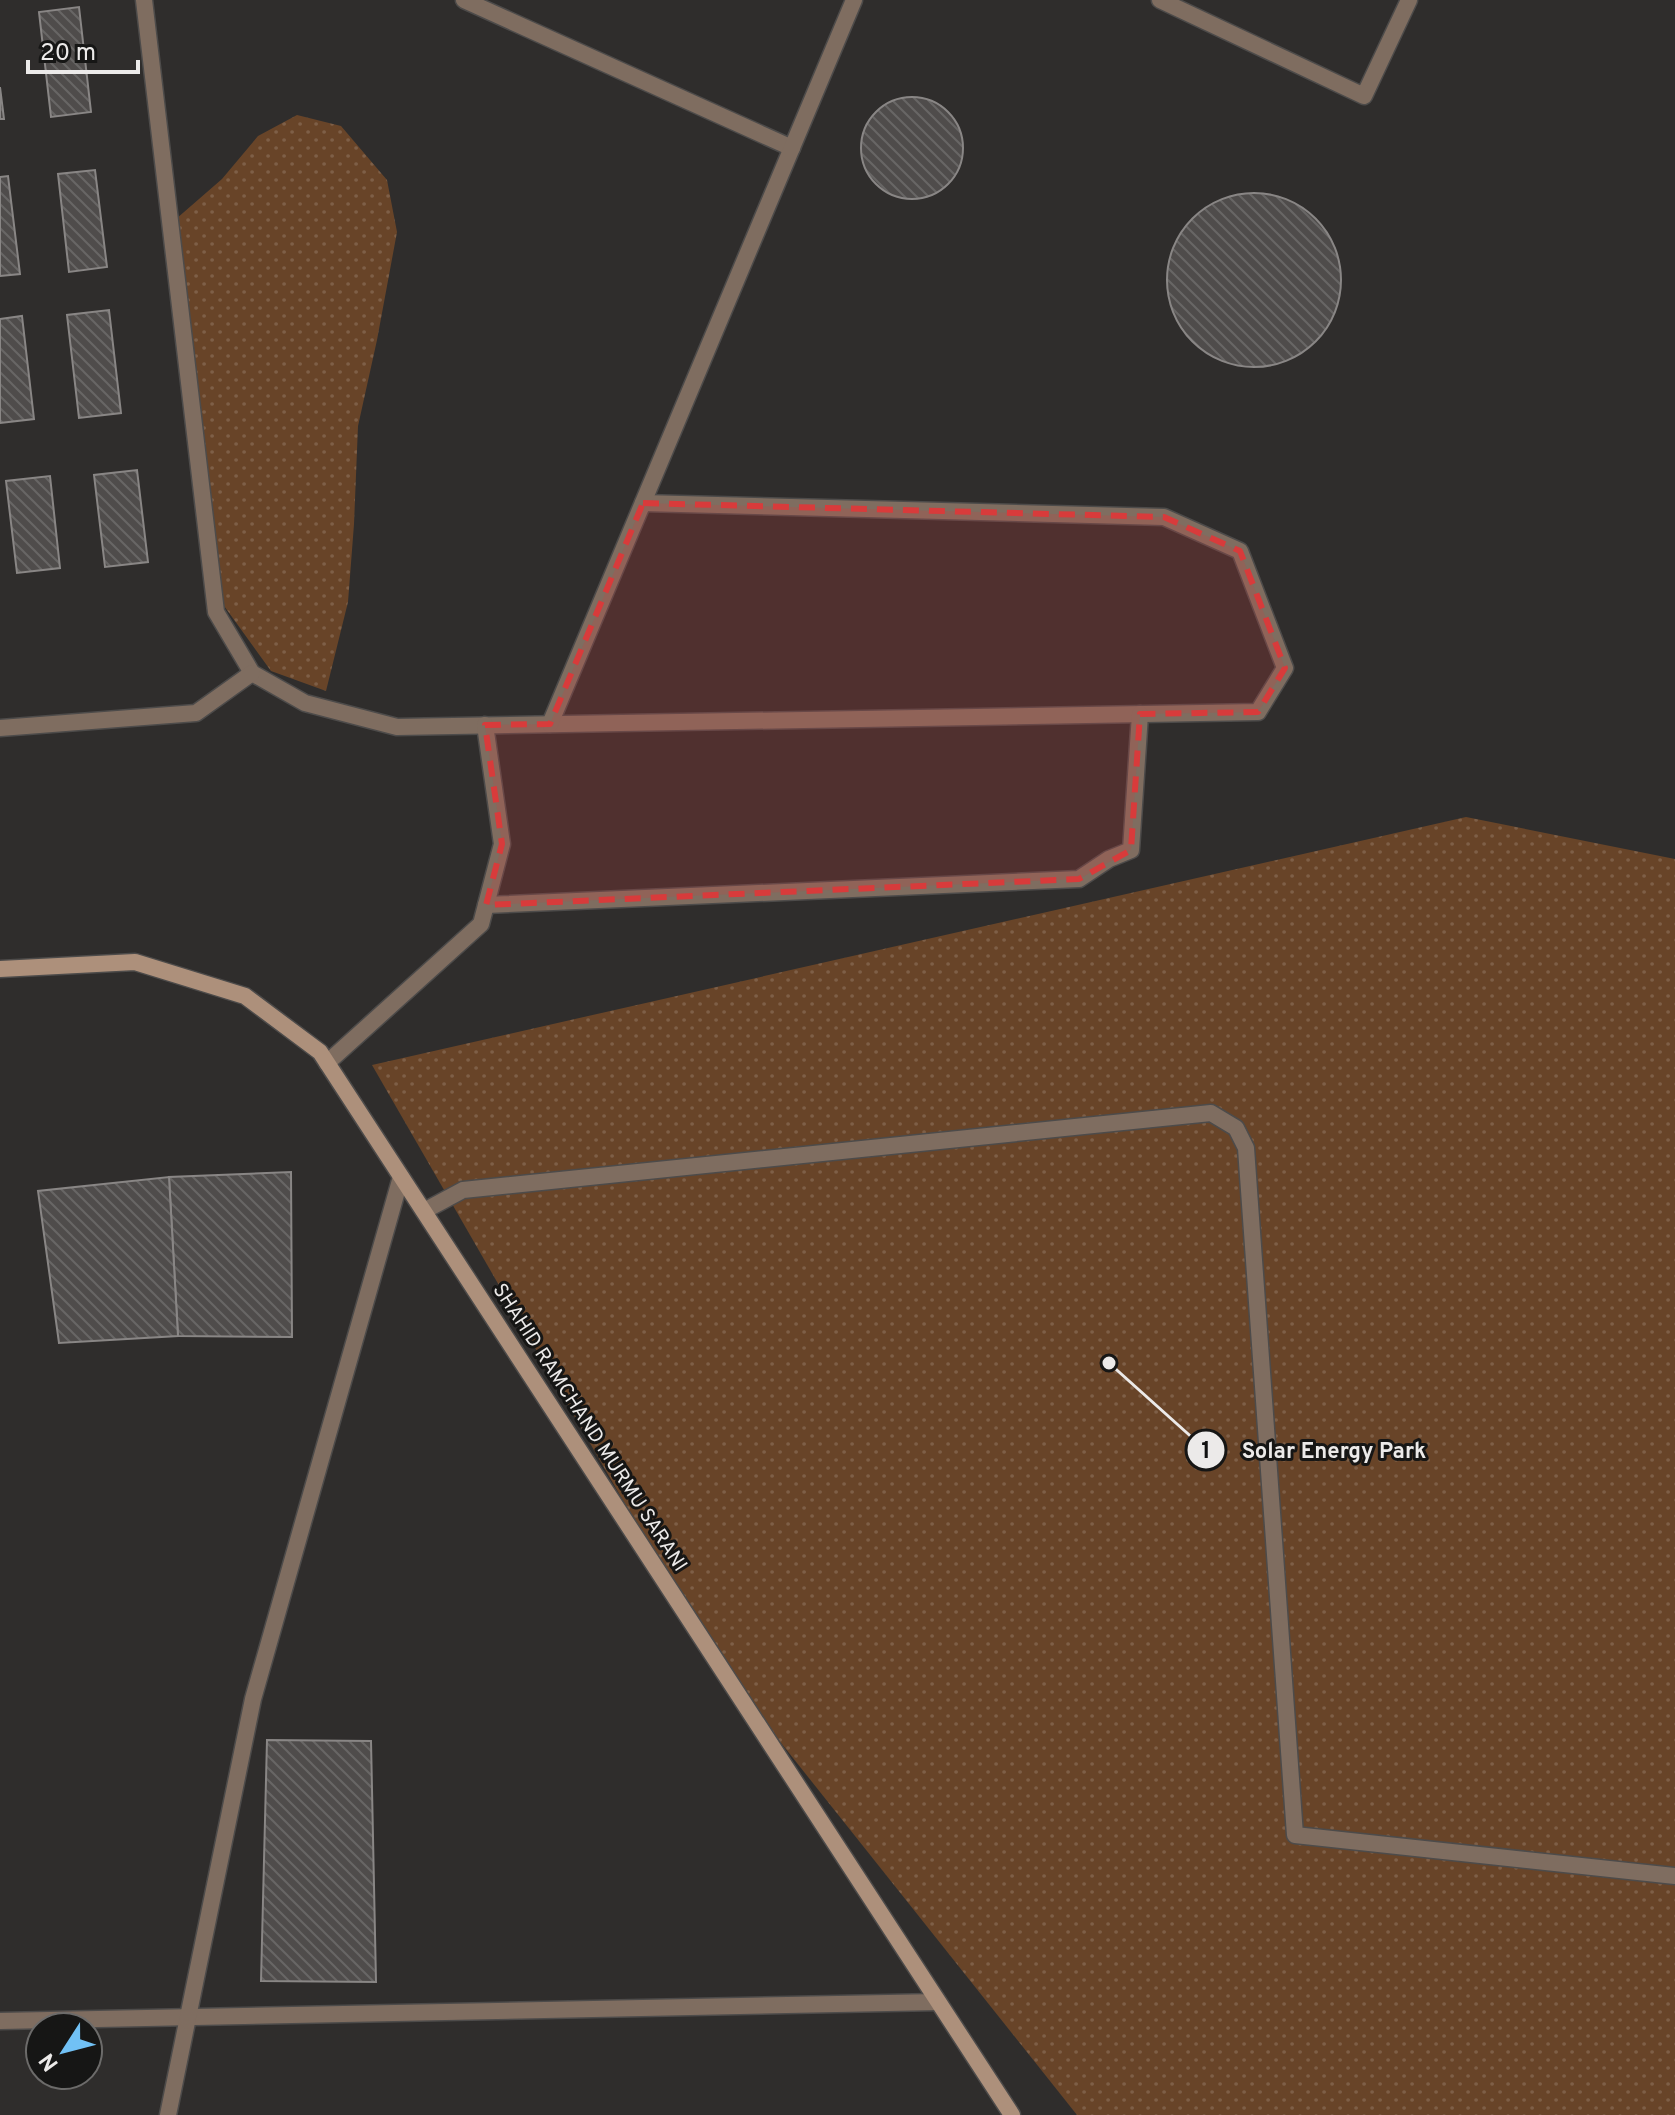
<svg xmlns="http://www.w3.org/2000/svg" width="1675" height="2115" font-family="Overpass,sans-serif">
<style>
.park{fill:url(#park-dots)}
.building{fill:url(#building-back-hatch);stroke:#898685;stroke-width:2}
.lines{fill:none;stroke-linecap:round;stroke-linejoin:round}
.street-casing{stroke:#4d4b4a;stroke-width:19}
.secondary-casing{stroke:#4d4b4a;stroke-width:19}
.street{stroke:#7f6d60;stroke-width:16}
.secondary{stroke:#ad907b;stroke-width:16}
.marked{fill:#d83b3b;fill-opacity:0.2;stroke:#d83b3b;stroke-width:6;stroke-dasharray:16 10;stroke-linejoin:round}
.labels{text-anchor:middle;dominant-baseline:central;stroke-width:6;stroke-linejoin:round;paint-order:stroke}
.street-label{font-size:20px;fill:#eceae9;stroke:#161615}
.leader{fill:none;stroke:#eceae9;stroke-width:3}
.callout-dot{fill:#eceae9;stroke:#161615;stroke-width:3}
.mark-label{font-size:24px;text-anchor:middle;font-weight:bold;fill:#111}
.callout-label{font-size:22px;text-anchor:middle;font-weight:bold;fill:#eceae9;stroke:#161615;stroke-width:6;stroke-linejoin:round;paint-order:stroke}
</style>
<defs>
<pattern id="park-dots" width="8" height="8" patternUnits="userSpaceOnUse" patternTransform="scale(2)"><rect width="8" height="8" fill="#684428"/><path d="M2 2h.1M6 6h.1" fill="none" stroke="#7e5f47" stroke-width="1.8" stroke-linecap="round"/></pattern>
<pattern id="building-back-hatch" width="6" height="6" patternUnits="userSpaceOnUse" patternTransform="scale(2)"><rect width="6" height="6" fill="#4f4c4b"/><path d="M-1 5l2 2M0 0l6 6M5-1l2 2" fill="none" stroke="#686665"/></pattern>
</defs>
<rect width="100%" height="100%" fill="#2f2d2c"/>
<!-- park -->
<g class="park">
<polygon points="297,115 341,126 387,180 397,232 377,340 358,426 354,524 348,602 326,691 271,671 214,592 203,497 194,347 176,219 222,179 258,136"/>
<polygon points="1466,817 1675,859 1675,2115 1077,2115 715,1660 372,1065"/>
</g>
<!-- building -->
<g class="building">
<polygon points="79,7 91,112 51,117 39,12"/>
<polygon points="0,87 4,119 0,119"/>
<circle cx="912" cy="148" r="51"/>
<polygon points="95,170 107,267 69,272 58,174"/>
<polygon points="8,176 20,274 0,276 0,177"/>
<circle cx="1254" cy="280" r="87"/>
<polygon points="109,310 121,413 79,418 67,315"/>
<polygon points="22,316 34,419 0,423 0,319"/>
<polygon points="137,470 148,562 105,567 94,475"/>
<polygon points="50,476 60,568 17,573 6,481"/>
<polygon points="291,1172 292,1337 178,1336 169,1177"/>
<polygon points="169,1177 178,1336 59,1343 38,1191"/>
<polygon points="267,1740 371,1741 376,1982 261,1981"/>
</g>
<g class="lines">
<!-- street casing -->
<g class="street-casing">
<g id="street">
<polyline points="144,0 216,612 252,673 305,703 397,727 1258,712 1285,668 1240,551 1164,517 643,503"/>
<polyline points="464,0 792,148"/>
<polyline points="1160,0 1364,96 1409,0"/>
<polyline points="550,724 854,0"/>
<polyline points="0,728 196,713 252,673"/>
<polyline points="486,905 1079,879 1109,859 1131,850 1140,714"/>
<polyline points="327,1063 481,924 502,844 485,725"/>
<polyline points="424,1211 463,1190 1211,1113 1236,1128 1246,1148 1295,1835 1675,1876"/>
<polyline points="0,2021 938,2002"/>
<polyline points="168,2115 253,1699 401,1177"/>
</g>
</g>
<!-- secondary casing -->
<g class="secondary-casing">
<polyline id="secondary" points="0,969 135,962 245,996 320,1052 1012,2115"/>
</g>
<!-- street -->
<use href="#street" class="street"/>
<!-- secondary -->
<use href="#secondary" class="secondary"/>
</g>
<!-- marked area -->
<path class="marked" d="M643,503L1164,517L1240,551L1285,668L1258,712L1140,714L1131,850L1079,879L486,905L502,844L485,725L550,724Z"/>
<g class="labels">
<!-- street labels -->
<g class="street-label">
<text transform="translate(589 1428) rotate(57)">SHAHID RAMCHAND MURMU SARANI</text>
</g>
</g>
<!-- callouts -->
<path class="leader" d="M1109 1363L1206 1450"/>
<g class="callout-dot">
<circle cx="1109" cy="1363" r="8"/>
<circle cx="1206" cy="1450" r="20"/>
</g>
<g class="mark-label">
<text x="1206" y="1458">1</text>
</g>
<g class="callout-label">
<text x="1334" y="1458">Solar Energy Park</text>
</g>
<!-- north arrow -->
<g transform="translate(64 2051) rotate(234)"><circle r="38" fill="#161615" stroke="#6c6b6a" stroke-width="2"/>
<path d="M0-6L14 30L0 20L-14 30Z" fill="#71c1f5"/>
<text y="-12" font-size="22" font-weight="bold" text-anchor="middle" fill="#eceae9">N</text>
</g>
<!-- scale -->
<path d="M28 60v12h110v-12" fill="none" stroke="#eceae9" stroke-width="4"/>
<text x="40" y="60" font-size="24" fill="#eceae9" stroke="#161615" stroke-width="6" paint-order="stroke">20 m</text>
</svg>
